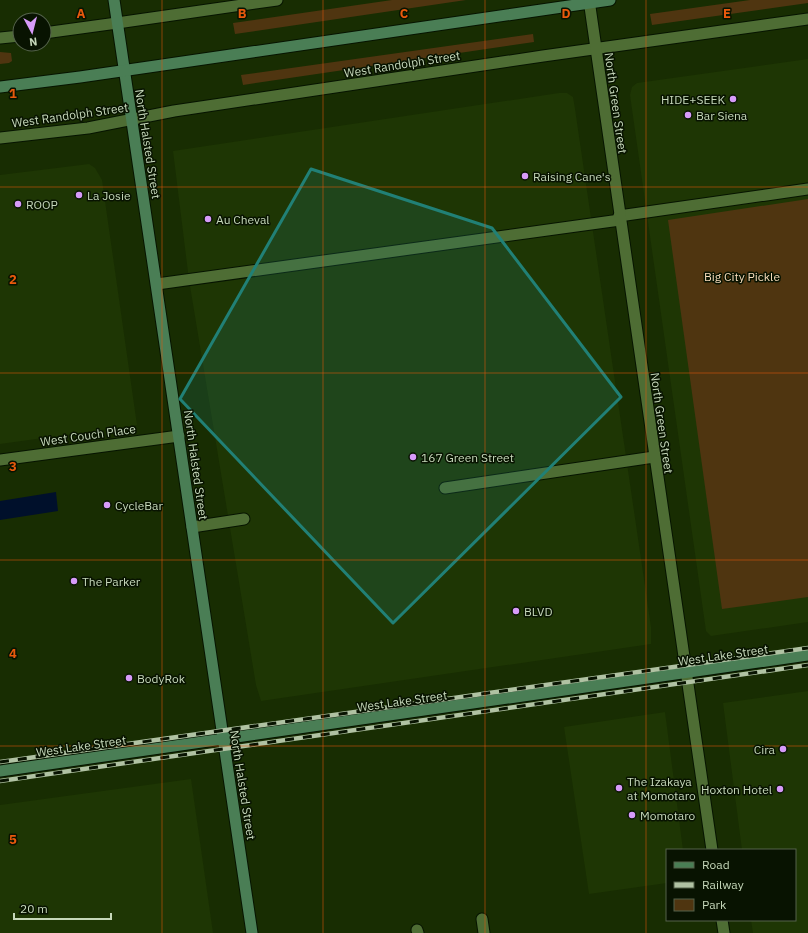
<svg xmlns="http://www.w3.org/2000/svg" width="808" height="933" font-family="'IBM Plex Sans',sans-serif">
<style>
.built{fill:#1e3604}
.green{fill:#4f3510}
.water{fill:#00102b}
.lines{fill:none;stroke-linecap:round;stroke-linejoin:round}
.service-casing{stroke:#061400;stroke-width:13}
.minor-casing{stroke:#061400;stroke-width:13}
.tertiary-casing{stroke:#061400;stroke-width:13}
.secondary-casing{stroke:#061400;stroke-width:13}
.service{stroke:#4e6d34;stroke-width:11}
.minor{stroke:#4e6d34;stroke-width:11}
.tertiary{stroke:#4e6d34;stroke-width:11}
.secondary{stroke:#4a7e55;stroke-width:11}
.rail-casing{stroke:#b0c2a3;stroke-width:4.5}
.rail{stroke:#081301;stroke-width:3;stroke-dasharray:9;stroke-linecap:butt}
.marked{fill:#218076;fill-opacity:0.2;stroke:#218076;stroke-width:3;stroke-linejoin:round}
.grid{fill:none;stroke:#e8590c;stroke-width:1;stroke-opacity:0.55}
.poi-dot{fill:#d79bf9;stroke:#081301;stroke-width:1.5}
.labels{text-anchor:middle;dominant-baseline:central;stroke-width:3;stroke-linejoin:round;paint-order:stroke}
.street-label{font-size:12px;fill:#c6d8ba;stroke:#081301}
.poi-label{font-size:12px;fill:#c6d8ba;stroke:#081301;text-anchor:start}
.park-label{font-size:12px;fill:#f9ddbc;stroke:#081301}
.grid-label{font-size:13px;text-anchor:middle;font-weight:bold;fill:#e8590c;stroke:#081301;stroke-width:3;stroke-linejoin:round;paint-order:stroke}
</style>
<rect width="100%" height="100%" fill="#182d02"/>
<!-- built -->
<g class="built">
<polygon points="808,59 808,622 711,636 706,631 630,95 632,87 637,83"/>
<polygon points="559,93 567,93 573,97 575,109 651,627 651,644 261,701 256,685 189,280 173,151"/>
<polygon points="89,164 95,168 102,180 137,425 0,444 0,175"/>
<polygon points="808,691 808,933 753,933 751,920 795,920 795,850 742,850 723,703"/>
<polygon points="665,712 683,850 667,850 667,883 589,894 564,727"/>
<polygon points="191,779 213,933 0,933 0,805"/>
</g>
<!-- green -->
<g class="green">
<polygon points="392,0 466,0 235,34 233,23"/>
<polygon points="750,0 808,0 808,3 652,25 650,14"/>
<polygon points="533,34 534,42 243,85 241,75"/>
<polygon points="0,52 11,53 12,61 9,63 0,64"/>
<polygon points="808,199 808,597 722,609 668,220"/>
</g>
<!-- water -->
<polygon class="water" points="56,492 58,511 0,520 0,501"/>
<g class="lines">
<!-- service casing -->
<g class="service-casing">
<g id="service">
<polyline points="619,216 808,189"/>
<polyline points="157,284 620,220"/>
<polyline points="445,488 654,457"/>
<polyline points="192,527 244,519"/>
<polyline points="482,919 484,933"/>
<polyline points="417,930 418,933"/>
</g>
</g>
<!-- minor casing -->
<g class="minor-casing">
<g id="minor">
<polyline points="44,33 117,23"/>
<polyline points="0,38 20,36"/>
<polyline points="0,138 88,128 174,111 543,56 808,19"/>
<polyline points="0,460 179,436"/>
</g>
</g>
<!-- tertiary casing -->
<g class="tertiary-casing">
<g id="tertiary">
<polyline points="589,0 712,850"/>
<polyline points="117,23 277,0"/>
<polyline points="722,920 724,933"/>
</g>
</g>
<!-- secondary casing -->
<g class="secondary-casing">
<g id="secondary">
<polyline points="114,0 252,933"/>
<polyline points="0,87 80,77 610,0"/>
<polyline points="0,771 808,655"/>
</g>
</g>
<!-- service -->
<use href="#service" class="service"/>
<!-- minor -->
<use href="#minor" class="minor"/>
<!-- tertiary -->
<use href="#tertiary" class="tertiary"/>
<!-- secondary -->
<use href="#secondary" class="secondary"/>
<!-- rail casing -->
<g class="rail-casing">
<g id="rail">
<polyline points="0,762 808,648"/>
<polyline points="0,781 808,665"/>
</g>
</g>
<!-- rail -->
<use href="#rail" class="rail"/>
</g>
<!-- marked area -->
<path class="marked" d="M311,169L492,228L621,397L393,623L180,399Z"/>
<!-- grid -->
<path class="grid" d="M162,0V933M323,0V933M485,0V933M646,0V933M0,187H808M0,373H808M0,560H808M0,746H808"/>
<!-- markers -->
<g class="poi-dot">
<circle cx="733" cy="99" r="4"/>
<circle cx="688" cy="115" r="4"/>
<circle cx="525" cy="176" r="4"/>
<circle cx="79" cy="195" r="4"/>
<circle cx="18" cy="204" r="4"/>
<circle cx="208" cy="219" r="4"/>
<circle cx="413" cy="457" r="4"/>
<circle cx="107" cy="505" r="4"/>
<circle cx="74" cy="581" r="4"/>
<circle cx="516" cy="611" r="4"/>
<circle cx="129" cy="678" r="4"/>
<circle cx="783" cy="749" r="4"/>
<circle cx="619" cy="788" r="4"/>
<circle cx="780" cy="789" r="4"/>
<circle cx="632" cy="815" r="4"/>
</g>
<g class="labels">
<!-- street labels -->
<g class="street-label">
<text transform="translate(402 64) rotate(-9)">West Randolph Street</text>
<text transform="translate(616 103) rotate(82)">North Green Street</text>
<text transform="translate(70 115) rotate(-8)">West Randolph Street</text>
<text transform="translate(148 144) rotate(81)">North Halsted Street</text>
<text transform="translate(662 423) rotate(82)">North Green Street</text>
<text transform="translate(88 435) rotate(-8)">West Couch Place</text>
<text transform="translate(196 465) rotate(82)">North Halsted Street</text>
<text transform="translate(723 655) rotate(-8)">West Lake Street</text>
<text transform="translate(402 701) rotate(-8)">West Lake Street</text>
<text transform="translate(81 746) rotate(-8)">West Lake Street</text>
<text transform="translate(243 785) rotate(81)">North Halsted Street</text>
</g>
<!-- poi labels -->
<g class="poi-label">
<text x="725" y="99" text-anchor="end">HIDE+SEEK</text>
<text x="696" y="115">Bar Siena</text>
<text x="533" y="176">Raising Cane's</text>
<text x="87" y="195">La Josie</text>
<text x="26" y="204">ROOP</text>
<text x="216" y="219">Au Cheval</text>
<text x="421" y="457">167 Green Street</text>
<text x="115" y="505">CycleBar</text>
<text x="82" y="581">The Parker</text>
<text x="524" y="611">BLVD</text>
<text x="137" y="678">BodyRok</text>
<text x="775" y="749" text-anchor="end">Cira</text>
<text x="627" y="781">The Izakaya<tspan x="627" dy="14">at Momotaro</tspan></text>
<text x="772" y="789" text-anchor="end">Hoxton Hotel</text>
<text x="640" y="815">Momotaro</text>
</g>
<!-- park labels -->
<g class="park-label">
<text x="742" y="276">Big City Pickle</text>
</g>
</g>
<g class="grid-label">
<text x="81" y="18">A</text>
<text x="242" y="18">B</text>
<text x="404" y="18">C</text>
<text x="566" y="18">D</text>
<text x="727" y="18">E</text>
<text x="13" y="98">1</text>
<text x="13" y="284">2</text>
<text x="13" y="471">3</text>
<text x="13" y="658">4</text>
<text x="13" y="844">5</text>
</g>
<!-- legend -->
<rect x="666" y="849" width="130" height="72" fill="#081301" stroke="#54624b"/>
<rect x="674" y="862" width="20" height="6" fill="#4a7e55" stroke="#54624b"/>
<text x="702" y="869" font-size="12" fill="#c6d8ba">Road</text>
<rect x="674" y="882" width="20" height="6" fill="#b0c2a3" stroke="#54624b"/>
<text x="702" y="889" font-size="12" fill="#c6d8ba">Railway</text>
<rect x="674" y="899" width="20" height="12" fill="#4f3510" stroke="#54624b"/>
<text x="702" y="909" font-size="12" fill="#c6d8ba">Park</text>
<!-- north arrow -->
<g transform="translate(32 32) rotate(173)"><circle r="19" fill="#081301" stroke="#54624b"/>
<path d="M0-3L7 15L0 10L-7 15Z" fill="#d79bf9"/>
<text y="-6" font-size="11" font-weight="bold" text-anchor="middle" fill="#c6d8ba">N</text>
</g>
<!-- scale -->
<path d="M14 913v6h97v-6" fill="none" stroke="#c6d8ba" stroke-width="2"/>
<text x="20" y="913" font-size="12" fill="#c6d8ba" stroke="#081301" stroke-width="3" paint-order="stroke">20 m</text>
</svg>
